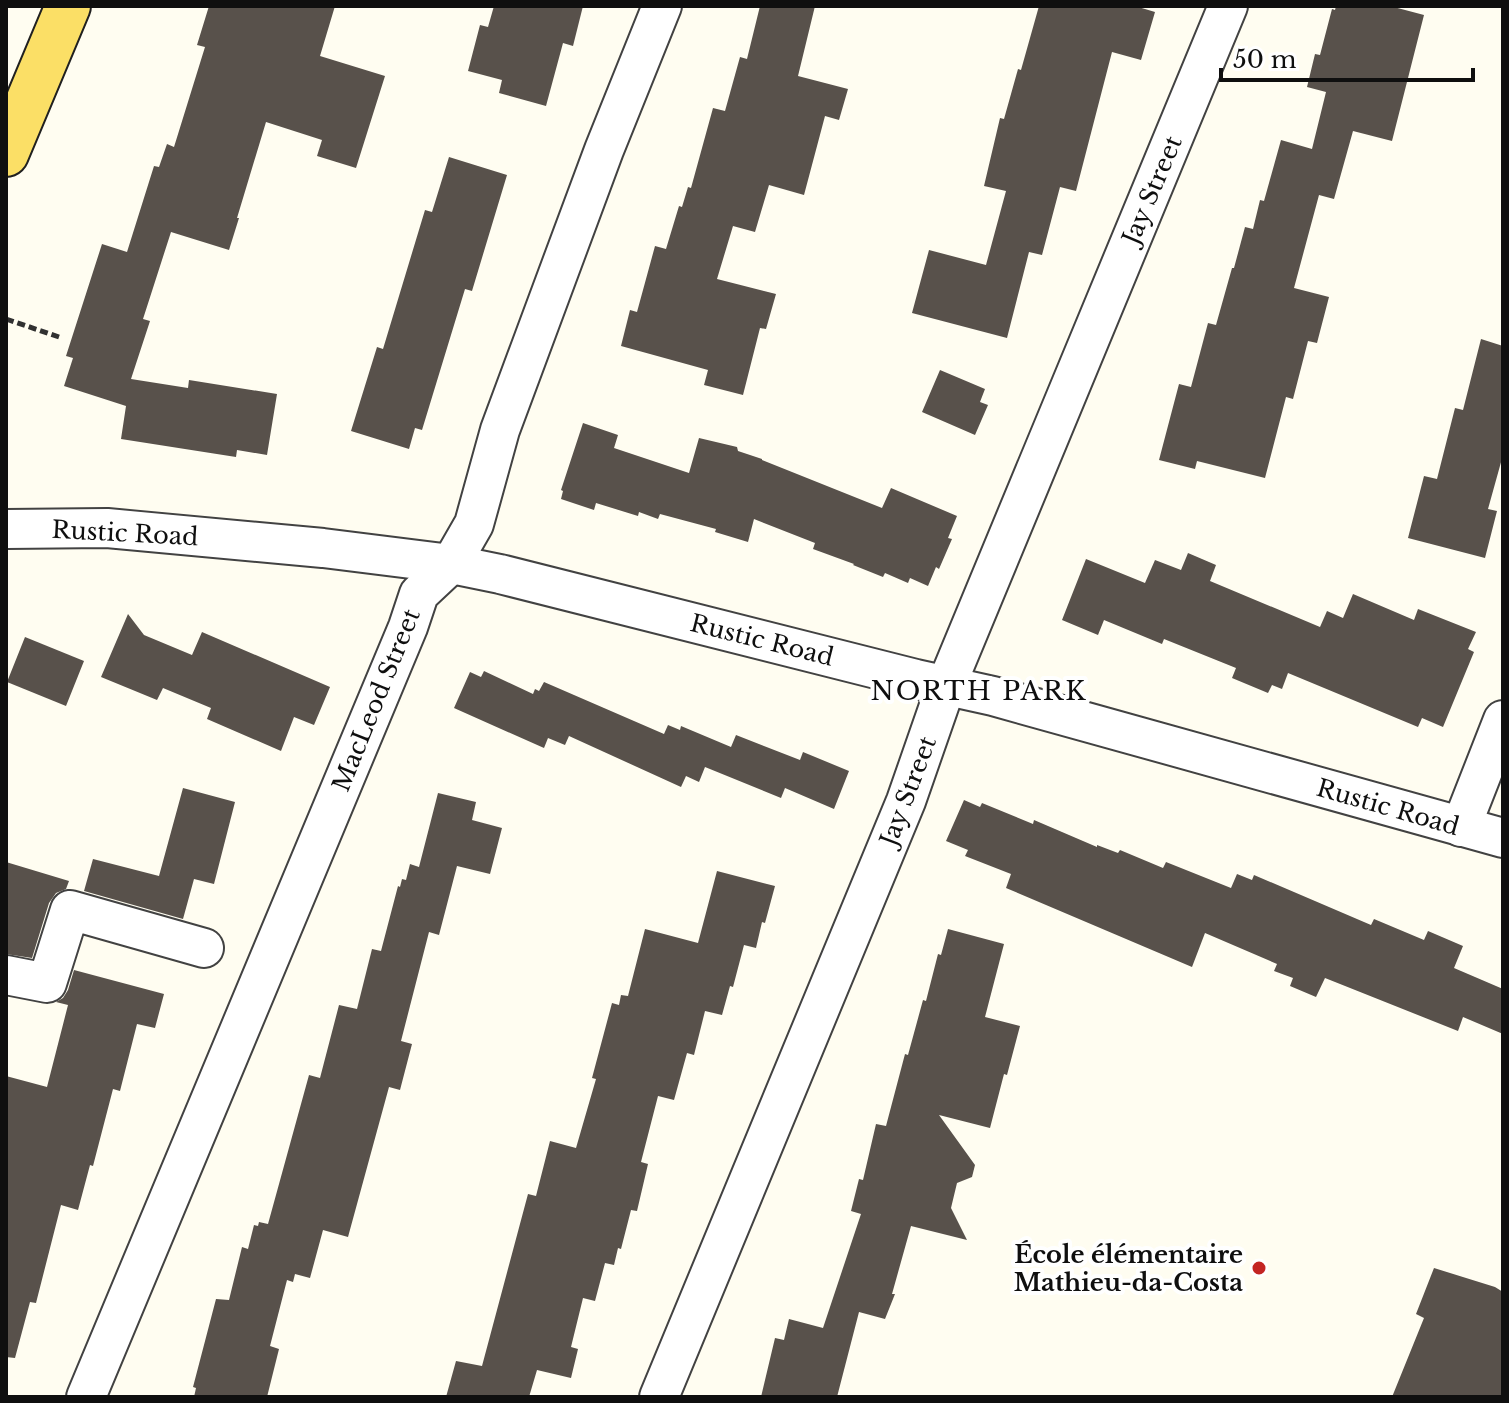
<svg xmlns="http://www.w3.org/2000/svg" width="1509" height="1403" font-family="'Libre Baskerville',serif">
<style>
.building{fill:#58514b}
.lines{fill:none;stroke-linecap:round;stroke-linejoin:round}
.minor-casing{stroke:#424242;stroke-width:42}
.major-casing{stroke:#202020;stroke-width:48}
.path{stroke:#313131;stroke-width:5;stroke-dasharray:8 4;stroke-linecap:butt}
.minor{stroke:#fff;stroke-width:38}
.major{stroke:#fbdf66;stroke-width:44}
.poi-dot{fill:#c32523;stroke:#fff;stroke-width:3}
.labels{text-anchor:middle;dominant-baseline:central;stroke-width:8;stroke-linejoin:round;paint-order:stroke}
.street-label{font-size:24px;fill:#0f0f0f;stroke:#fff}
.poi-label{font-size:24px;font-weight:bold;fill:#0f0f0f;stroke:#fff;text-anchor:end}
.neighbourhood-label{font-size:26px;letter-spacing:2px;fill:#0f0f0f;stroke:#fff}
</style>
<rect width="100%" height="100%" fill="#fffdf1"/>
<!-- building -->
<g class="building">
<polygon points="209,6 335,6 320,56 385,76 356,168 317,156 322,140 266,122 237,218 239,218 229,250 171,232 143,319 150,321 131,379 188,388 189,380 277,394 267,455 237,450 236,457 121,439 126,406 64,386 73,358 66,356 102,244 127,252 154,166 159,167 167,144 174,147 205,47 197,45"/>
<polygon points="494,6 583,6 573,46 563,43 546,106 499,93 502,80 468,71 480,25 488,27"/>
<polygon points="760,6 815,6 798,76 848,89 839,120 825,116 804,195 769,185 755,232 733,226 717,279 776,294 766,329 760,328 743,395 704,385 708,370 621,346 630,310 637,312 655,246 666,249 679,206 682,207 688,187 691,188 713,108 725,111 740,57 747,59"/>
<polygon points="1039,6 1135,6 1155,12 1141,60 1112,52 1076,191 1060,187 1042,255 1029,252 1007,338 912,313 929,250 986,265 1006,191 984,186 1000,118 1004,119 1018,69 1021,70"/>
<polygon points="1336,6 1390,6 1424,15 1392,141 1353,131 1334,199 1319,195 1294,288 1329,297 1317,343 1308,341 1293,399 1286,397 1265,478 1197,461 1195,469 1159,460 1179,384 1191,387 1208,323 1216,325 1232,268 1234,268 1245,227 1253,229 1260,200 1264,201 1281,140 1312,149 1326,92 1307,87 1315,54 1320,55 1332,9 1335,10"/>
<polygon points="449,157 507,175 472,291 465,289 422,430 415,428 409,449 351,431 377,347 383,349 425,210 432,212"/>
<polygon points="1481,339 1503,346 1503,455 1488,509 1497,511 1485,558 1408,538 1424,476 1437,479 1455,408 1463,410"/>
<polygon points="940,370 985,389 980,402 988,405 975,435 922,412"/>
<polygon points="583,423 618,435 614,448 689,473 699,438 737,447 738,451 762,459 762,460 882,508 891,488 957,516 948,538 952,539 939,569 936,567 928,586 910,578 908,583 885,573 883,577 853,565 854,564 813,549 815,543 754,519 748,542 715,532 716,529 660,514 658,519 639,512 638,516 596,503 594,510 561,499 563,491 561,490"/>
<polygon points="1188,553 1216,565 1210,581 1320,627 1327,611 1343,618 1353,594 1414,620 1418,609 1476,632 1468,649 1474,652 1443,727 1422,718 1418,727 1288,673 1282,689 1272,685 1268,693 1232,678 1236,668 1164,639 1162,644 1104,620 1098,635 1062,620 1086,559 1145,583 1155,560 1181,570"/>
<polygon points="128,614 144,635 192,655 202,632 330,687 314,725 294,717 281,751 207,719 211,708 163,688 157,700 101,677"/>
<polygon points="25,637 84,661 66,706 7,682"/>
<polygon points="484,671 533,694 535,689 539,691 544,682 664,734 668,725 680,730 681,726 731,747 736,735 800,760 803,752 849,771 834,809 785,788 781,798 705,767 699,782 686,776 681,787 569,736 565,745 548,738 544,748 454,708 470,672 481,677"/>
<polygon points="183,788 235,802 214,884 194,879 183,919 84,891 93,859 159,876"/>
<polygon points="438,793 476,802 472,820 502,828 490,874 457,866 439,935 429,932 401,1041 412,1044 400,1090 389,1087 348,1237 323,1230 310,1278 295,1274 293,1282 287,1280 270,1346 279,1349 267,1397 194,1397 196,1388 193,1387 216,1299 229,1300 242,1247 248,1249 254,1225 258,1226 259,1222 268,1224 309,1075 320,1078 339,1005 357,1009 372,949 381,951 398,886 400,887 402,879 406,880 410,864 419,867"/>
<polygon points="964,800 980,807 982,803 1033,824 1034,820 1097,847 1097,845 1118,853 1120,850 1163,868 1166,862 1231,888 1237,874 1252,880 1254,875 1371,925 1374,919 1424,940 1428,931 1463,946 1454,968 1503,989 1503,1034 1463,1017 1458,1031 1325,978 1316,997 1290,986 1293,978 1274,971 1277,964 1205,933 1192,967 1006,888 1011,874 965,856 968,850 946,841"/>
<polygon points="6,862 69,881 66,889 56,893 49,903 32,958 6,954"/>
<polygon points="717,871 775,886 765,923 762,922 756,948 744,945 733,987 730,986 722,1015 705,1011 694,1055 687,1053 674,1100 658,1096 641,1162 648,1164 637,1211 631,1210 621,1249 618,1248 614,1265 605,1263 595,1301 583,1298 571,1347 578,1349 571,1378 537,1370 529,1397 446,1397 456,1361 482,1366 528,1194 536,1196 550,1141 576,1148 596,1079 592,1078 612,1003 619,1005 621,995 628,996 645,929 698,943"/>
<polygon points="948,929 1004,944 985,1017 1020,1026 1007,1075 1004,1074 990,1128 939,1115 975,1165 972,1177 957,1183 951,1208 967,1240 911,1226 892,1294 895,1294 885,1319 859,1312 837,1397 761,1397 775,1338 784,1340 789,1319 823,1328 861,1214 851,1211 859,1179 863,1180 876,1124 886,1126 905,1054 908,1055 923,1000 926,1001 938,954 941,955"/>
<polygon points="74,970 164,994 155,1028 137,1024 120,1091 113,1089 93,1166 90,1165 78,1210 61,1205 36,1303 30,1302 15,1358 6,1357 6,1076 47,1087 68,1005 56,1002 63,998 68,990"/>
<polygon points="1434,1268 1495,1287 1503,1292 1503,1397 1392,1397 1424,1318 1416,1314"/>
</g>
<g class="lines">
<!-- minor casing -->
<g class="minor-casing">
<g id="minor">
<polyline points="6,529 107,528 323,548 451,564 500,574 916,679 993,696 1503,838"/>
<polyline points="1461,827 1503,720"/>
<polyline points="6,975 47,983 70,910 204,948"/>
<polyline points="86,1397 408,627 419,594 451,564 474,524 500,430 604,150 662,6"/>
<polyline points="659,1397 906,801 946,686 1228,6"/>
</g>
</g>
<!-- major casing -->
<g class="major-casing">
<polyline id="major" points="6,154 68,6"/>
</g>
<!-- path -->
<polyline class="path" points="6,319 59,337"/>
<!-- minor -->
<use href="#minor" class="minor"/>
<!-- major -->
<use href="#major" class="major"/>
</g>
<!-- markers -->
<circle class="poi-dot" cx="1259" cy="1268" r="8"/>
<g class="labels">
<!-- street labels -->
<g class="street-label">
<text transform="translate(1152 190) rotate(-67)">Jay Street</text>
<text transform="translate(125 533) rotate(3)">Rustic Road</text>
<text transform="translate(762 640) rotate(14)">Rustic Road</text>
<text transform="translate(376 700) rotate(-68)">MacLeod Street</text>
<text transform="translate(908 791) rotate(-69)">Jay Street</text>
<text transform="translate(1388 807) rotate(16)">Rustic Road</text>
</g>
<!-- poi labels -->
<g class="poi-label">
<text x="1243" y="1254">École élémentaire<tspan x="1243" dy="28">Mathieu-da-Costa</tspan></text>
</g>
<!-- neighbourhood labels -->
<g class="neighbourhood-label">
<text x="979" y="691">NORTH PARK</text>
</g>
</g>
<!-- border -->
<rect width="1509" height="1403" fill="none" stroke="#0f0f0f" stroke-width="16"/>
<!-- scale -->
<path d="M1221 68v12h252v-12" fill="none" stroke="#0f0f0f" stroke-width="4"/>
<text x="1233" y="68" font-size="24" fill="#0f0f0f" stroke="#ffffff" stroke-width="6" paint-order="stroke">50 m</text>
</svg>
